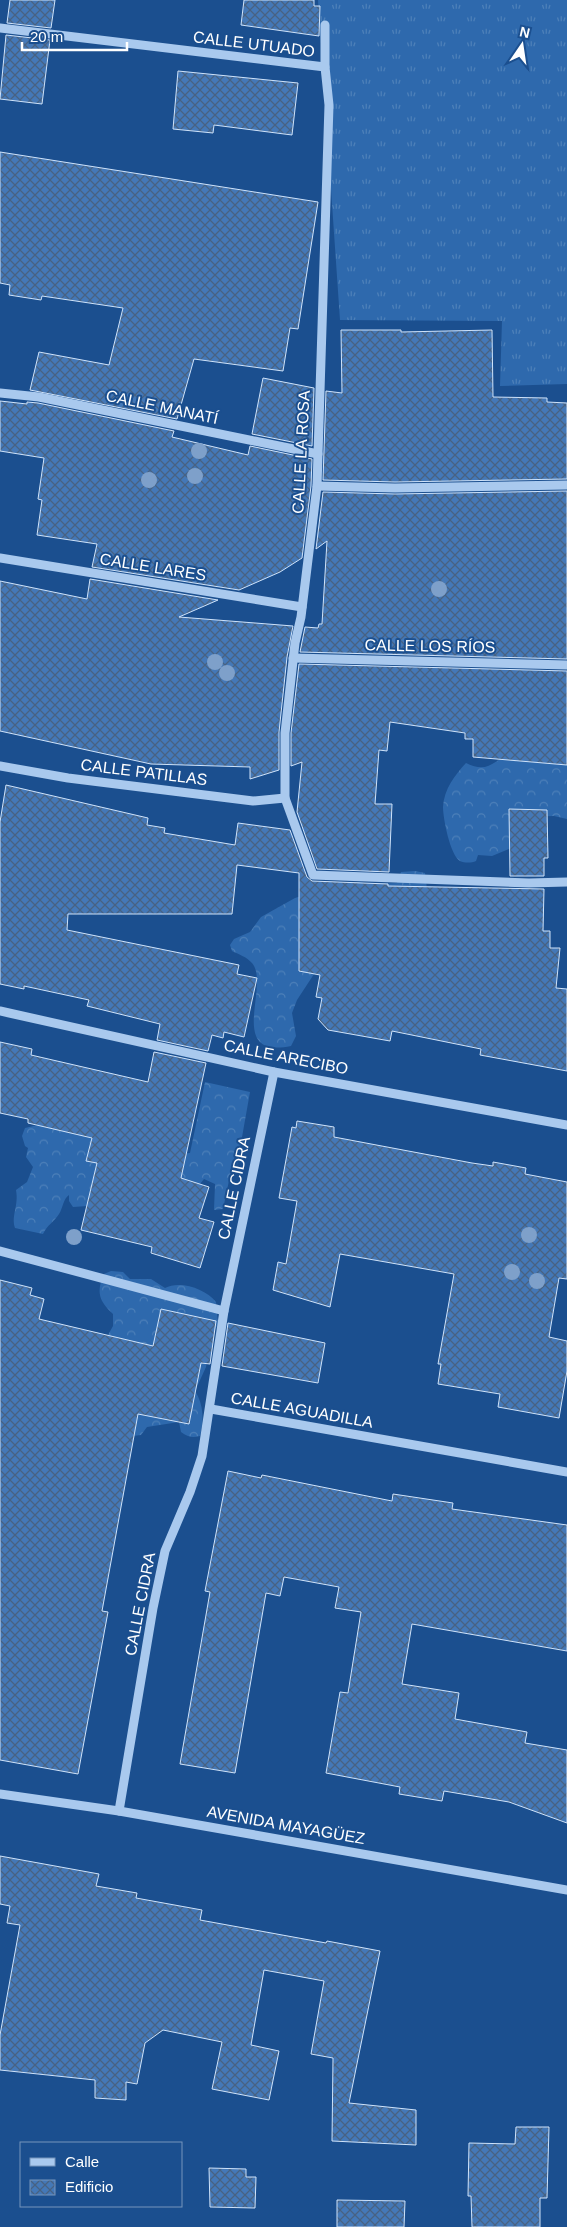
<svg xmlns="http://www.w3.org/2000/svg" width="567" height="2227" font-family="Arial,sans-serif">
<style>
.grass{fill:url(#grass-tufts)}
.forest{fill:url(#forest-crowns)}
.building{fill:url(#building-cross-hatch);stroke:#cfe3fa}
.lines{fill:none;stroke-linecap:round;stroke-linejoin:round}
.minor{stroke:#a9c9ee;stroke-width:9}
.tree{fill:#7ea0ca}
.labels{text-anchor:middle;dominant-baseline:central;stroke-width:4;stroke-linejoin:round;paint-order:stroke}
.street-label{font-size:16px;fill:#fff;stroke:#1b4f8f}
</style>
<defs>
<pattern id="grass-tufts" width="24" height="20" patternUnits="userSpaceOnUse" patternTransform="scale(1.25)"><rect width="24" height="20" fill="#2e69ad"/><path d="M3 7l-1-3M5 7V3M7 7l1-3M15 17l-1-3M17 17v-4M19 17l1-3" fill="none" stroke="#4d80b9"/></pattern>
<pattern id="forest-crowns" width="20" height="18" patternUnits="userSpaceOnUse" patternTransform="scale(1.25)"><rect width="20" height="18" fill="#2e69ad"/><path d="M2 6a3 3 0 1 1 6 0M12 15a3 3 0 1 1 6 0" fill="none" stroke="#4d80b9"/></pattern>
<pattern id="building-cross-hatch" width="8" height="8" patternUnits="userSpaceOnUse" patternTransform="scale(1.25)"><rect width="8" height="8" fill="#4478b7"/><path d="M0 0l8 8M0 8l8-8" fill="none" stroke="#486282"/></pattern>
</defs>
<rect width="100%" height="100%" fill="#1b4f8f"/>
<!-- grass -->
<polygon class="grass" points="318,0 567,0 567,384 500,386 502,321 340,320"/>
<!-- forest -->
<g class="forest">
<path d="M567,749V819L554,816L519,817L518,845L492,856L478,855L476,861C471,863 465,863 460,861C450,855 443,818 443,807C444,789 455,775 466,763C491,776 495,756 516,752C532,749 551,750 567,749Z"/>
<path d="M415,871L425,873L427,889L314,974L297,1000L292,1013L296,1036L291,1046C225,1059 271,985 252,963C247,957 238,954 232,951L230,945L234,939L250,932L261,917L295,898L337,885L356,882L372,884L397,883L401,872Z"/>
<polygon points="205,1082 250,1092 236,1171 231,1171 223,1209 214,1210 215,1184 204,1179 200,1184 146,1169 172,1155 190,1153"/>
<path d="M46,1123L93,1134L87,1161L97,1163L87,1206L73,1207L69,1201V1195C63,1199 63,1208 59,1214C54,1222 47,1225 43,1234L15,1228C11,1215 19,1206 16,1190L27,1182L33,1167L26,1157L28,1148L25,1146L22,1136L25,1128Z"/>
<path d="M111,1271L123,1272L130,1279H151L165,1288C180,1280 206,1289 216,1302L218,1324L211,1337L206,1367L195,1391C204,1405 204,1421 200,1436C192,1438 188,1437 181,1432L179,1422L147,1427L141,1435L116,1438L90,1417L108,1335L113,1326V1314C99,1301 96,1292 104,1274Z"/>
</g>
<!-- building -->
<g class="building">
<polygon points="10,0 55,0 51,28 7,23"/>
<polygon points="244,0 314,0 314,6 320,6 319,36 241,25"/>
<polygon points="6,35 50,40 42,104 0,99"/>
<polygon points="178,71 298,83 292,135 214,125 213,133 173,129"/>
<polygon points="0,152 318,202 298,329 290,328 283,371 194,359 177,419 30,390 39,352 109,365 123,308 42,296 41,300 9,295 10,285 0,283"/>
<polygon points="341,330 401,330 401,332 492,330 493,397 547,398 547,402 567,403 567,479 395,482 323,480 326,391 342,393"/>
<polygon points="263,378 314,388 312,446 252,434"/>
<polygon points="0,401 27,404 27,402 38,403 174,431 172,437 248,455 250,446 312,459 311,486 302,558 280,572 239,590 92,567 97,544 37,535 42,500 38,499 44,458 0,451"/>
<polygon points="567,491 567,659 300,652 305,627 318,628 319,624 322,624 327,541 316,549 323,492 395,494"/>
<polygon points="90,579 218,600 179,617 293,626 287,657 279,732 279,770 250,779 250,767 151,764 0,731 0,581 87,599"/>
<polygon points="299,664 567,671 567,765 473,757 473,739 465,739 465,733 390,722 387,751 379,750 375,804 392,804 389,872 317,869 297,812 302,762 291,766 291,733"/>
<polygon points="6,785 148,818 147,825 165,828 164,833 235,845 238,823 290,830 307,877 312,881 388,884 388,886 544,889 543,931 550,931 550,948 560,948 556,988 567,989 567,1071 480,1055 481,1049 392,1031 390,1041 328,1030 318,1019 322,998 316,997 320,975 299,971 299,873 237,865 232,914 68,914 67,930 239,965 237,974 257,978 244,1037 224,1032 223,1038 212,1035 208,1051 157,1040 160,1024 87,1006 89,1000 24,986 24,989 0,984 0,822"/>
<polygon points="509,809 547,810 548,858 544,858 544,876 510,876"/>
<polygon points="0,1042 32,1049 31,1055 148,1082 154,1052 206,1063 181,1178 209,1187 199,1218 214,1222 200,1268 151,1253 152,1247 81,1230 97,1163 86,1161 92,1138 28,1123 28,1119 0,1113"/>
<polygon points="297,1121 334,1127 334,1137 472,1163 493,1166 493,1162 526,1168 525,1174 567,1182 567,1279 559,1278 549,1337 567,1341 567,1371 559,1418 498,1407 500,1394 438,1384 441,1364 438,1364 454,1274 340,1254 330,1307 273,1290 278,1262 286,1264 297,1201 279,1198 292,1127 296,1128"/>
<polygon points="0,1280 32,1288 30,1295 44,1299 39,1319 153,1346 161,1309 216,1321 210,1364 201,1363 189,1424 138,1414 102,1611 108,1612 78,1774 0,1760"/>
<polygon points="228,1323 325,1343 318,1383 222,1366"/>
<polygon points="228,1471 261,1478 262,1475 392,1501 393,1494 453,1503 452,1509 567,1525 567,1651 412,1624 402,1684 459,1693 455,1719 527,1732 525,1743 567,1750 567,1823 509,1802 444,1791 442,1801 399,1794 400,1787 326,1773 340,1692 348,1693 361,1612 335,1608 339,1587 284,1577 280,1596 266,1593 235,1773 180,1764 210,1592 205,1591"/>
<polygon points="0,1856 99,1874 96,1886 137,1893 136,1898 202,1910 200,1920 326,1943 327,1941 380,1951 349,2103 416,2110 416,2145 332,2141 333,2058 311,2054 324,1981 264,1970 251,2045 279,2051 269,2100 212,2089 222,2042 163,2030 145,2043 137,2084 126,2082 126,2100 95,2098 95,2080 0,2070 0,2035 20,1925 7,1923 10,1906 0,1904"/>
<polygon points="516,2127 549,2127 547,2198 540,2198 540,2227 472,2227 471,2196 468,2196 469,2143 515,2144"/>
<polygon points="209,2168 246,2169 246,2177 256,2177 255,2208 210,2207"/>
<polygon points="337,2200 405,2201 404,2227 337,2227"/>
</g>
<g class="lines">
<!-- minor -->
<g class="minor">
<polyline points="325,25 325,67 329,105 317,486 301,617 295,643 285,733 285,798 313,875 529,883 567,882"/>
<polyline points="0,28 325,67"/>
<polyline points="0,393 39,397 318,454"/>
<polyline points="317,486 395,488 567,485"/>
<polyline points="0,558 302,607"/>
<polyline points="293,658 567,665"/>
<polyline points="0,766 68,778 253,801 285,798"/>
<polyline points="0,1011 274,1072 567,1125"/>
<polyline points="0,1251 224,1311"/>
<polyline points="211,1409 567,1472"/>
<polyline points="0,1794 119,1811 567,1890"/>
<polyline points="119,1811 153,1608 165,1551 190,1492 202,1456 224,1311 274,1072"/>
</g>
</g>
<!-- trees -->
<g class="tree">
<circle cx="199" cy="451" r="8"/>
<circle cx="195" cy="476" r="8"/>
<circle cx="149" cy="480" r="8"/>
<circle cx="439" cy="589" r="8"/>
<circle cx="215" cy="662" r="8"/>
<circle cx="227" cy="673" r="8"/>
<circle cx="529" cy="1235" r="8"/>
<circle cx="74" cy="1237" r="8"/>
<circle cx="512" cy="1272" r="8"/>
<circle cx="537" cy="1281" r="8"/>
</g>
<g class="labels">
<!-- street labels -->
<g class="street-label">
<text transform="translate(254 44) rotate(7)">CALLE UTUADO</text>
<text transform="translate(162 407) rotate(12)">CALLE MANATÍ</text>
<text transform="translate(301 452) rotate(-87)">CALLE LA ROSA</text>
<text transform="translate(153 567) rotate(9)">CALLE LARES</text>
<text transform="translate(430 646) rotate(1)">CALLE LOS RÍOS</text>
<text transform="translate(144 772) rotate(7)">CALLE PATILLAS</text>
<text transform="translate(286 1057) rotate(11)">CALLE ARECIBO</text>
<text transform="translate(234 1188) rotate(-78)">CALLE CIDRA</text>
<text transform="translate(302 1410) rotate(10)">CALLE AGUADILLA</text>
<text transform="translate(140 1604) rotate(-79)">CALLE CIDRA</text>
<text transform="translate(286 1825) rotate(10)">AVENIDA MAYAGÜEZ</text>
</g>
</g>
<!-- legend -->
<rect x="20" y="2142" width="162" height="65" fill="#1b4f8f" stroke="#7695bc"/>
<rect x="30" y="2158" width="25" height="8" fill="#a9c9ee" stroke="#7695bc"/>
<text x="65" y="2167" font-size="15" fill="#ffffff">Calle</text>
<rect x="30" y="2180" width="25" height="15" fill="url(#building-cross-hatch)" stroke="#7695bc"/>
<text x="65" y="2192" font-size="15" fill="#ffffff">Edificio</text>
<!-- north arrow -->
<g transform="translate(522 45) rotate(13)" stroke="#1b4f8f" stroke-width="4" paint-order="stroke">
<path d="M0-4L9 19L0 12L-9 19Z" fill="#ffffff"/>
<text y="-8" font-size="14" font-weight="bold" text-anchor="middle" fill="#ffffff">N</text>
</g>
<!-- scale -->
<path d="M22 42v8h105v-8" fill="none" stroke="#ffffff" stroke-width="2.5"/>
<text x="30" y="42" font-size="15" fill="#ffffff" stroke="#1b4f8f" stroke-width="4" paint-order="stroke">20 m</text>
</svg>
